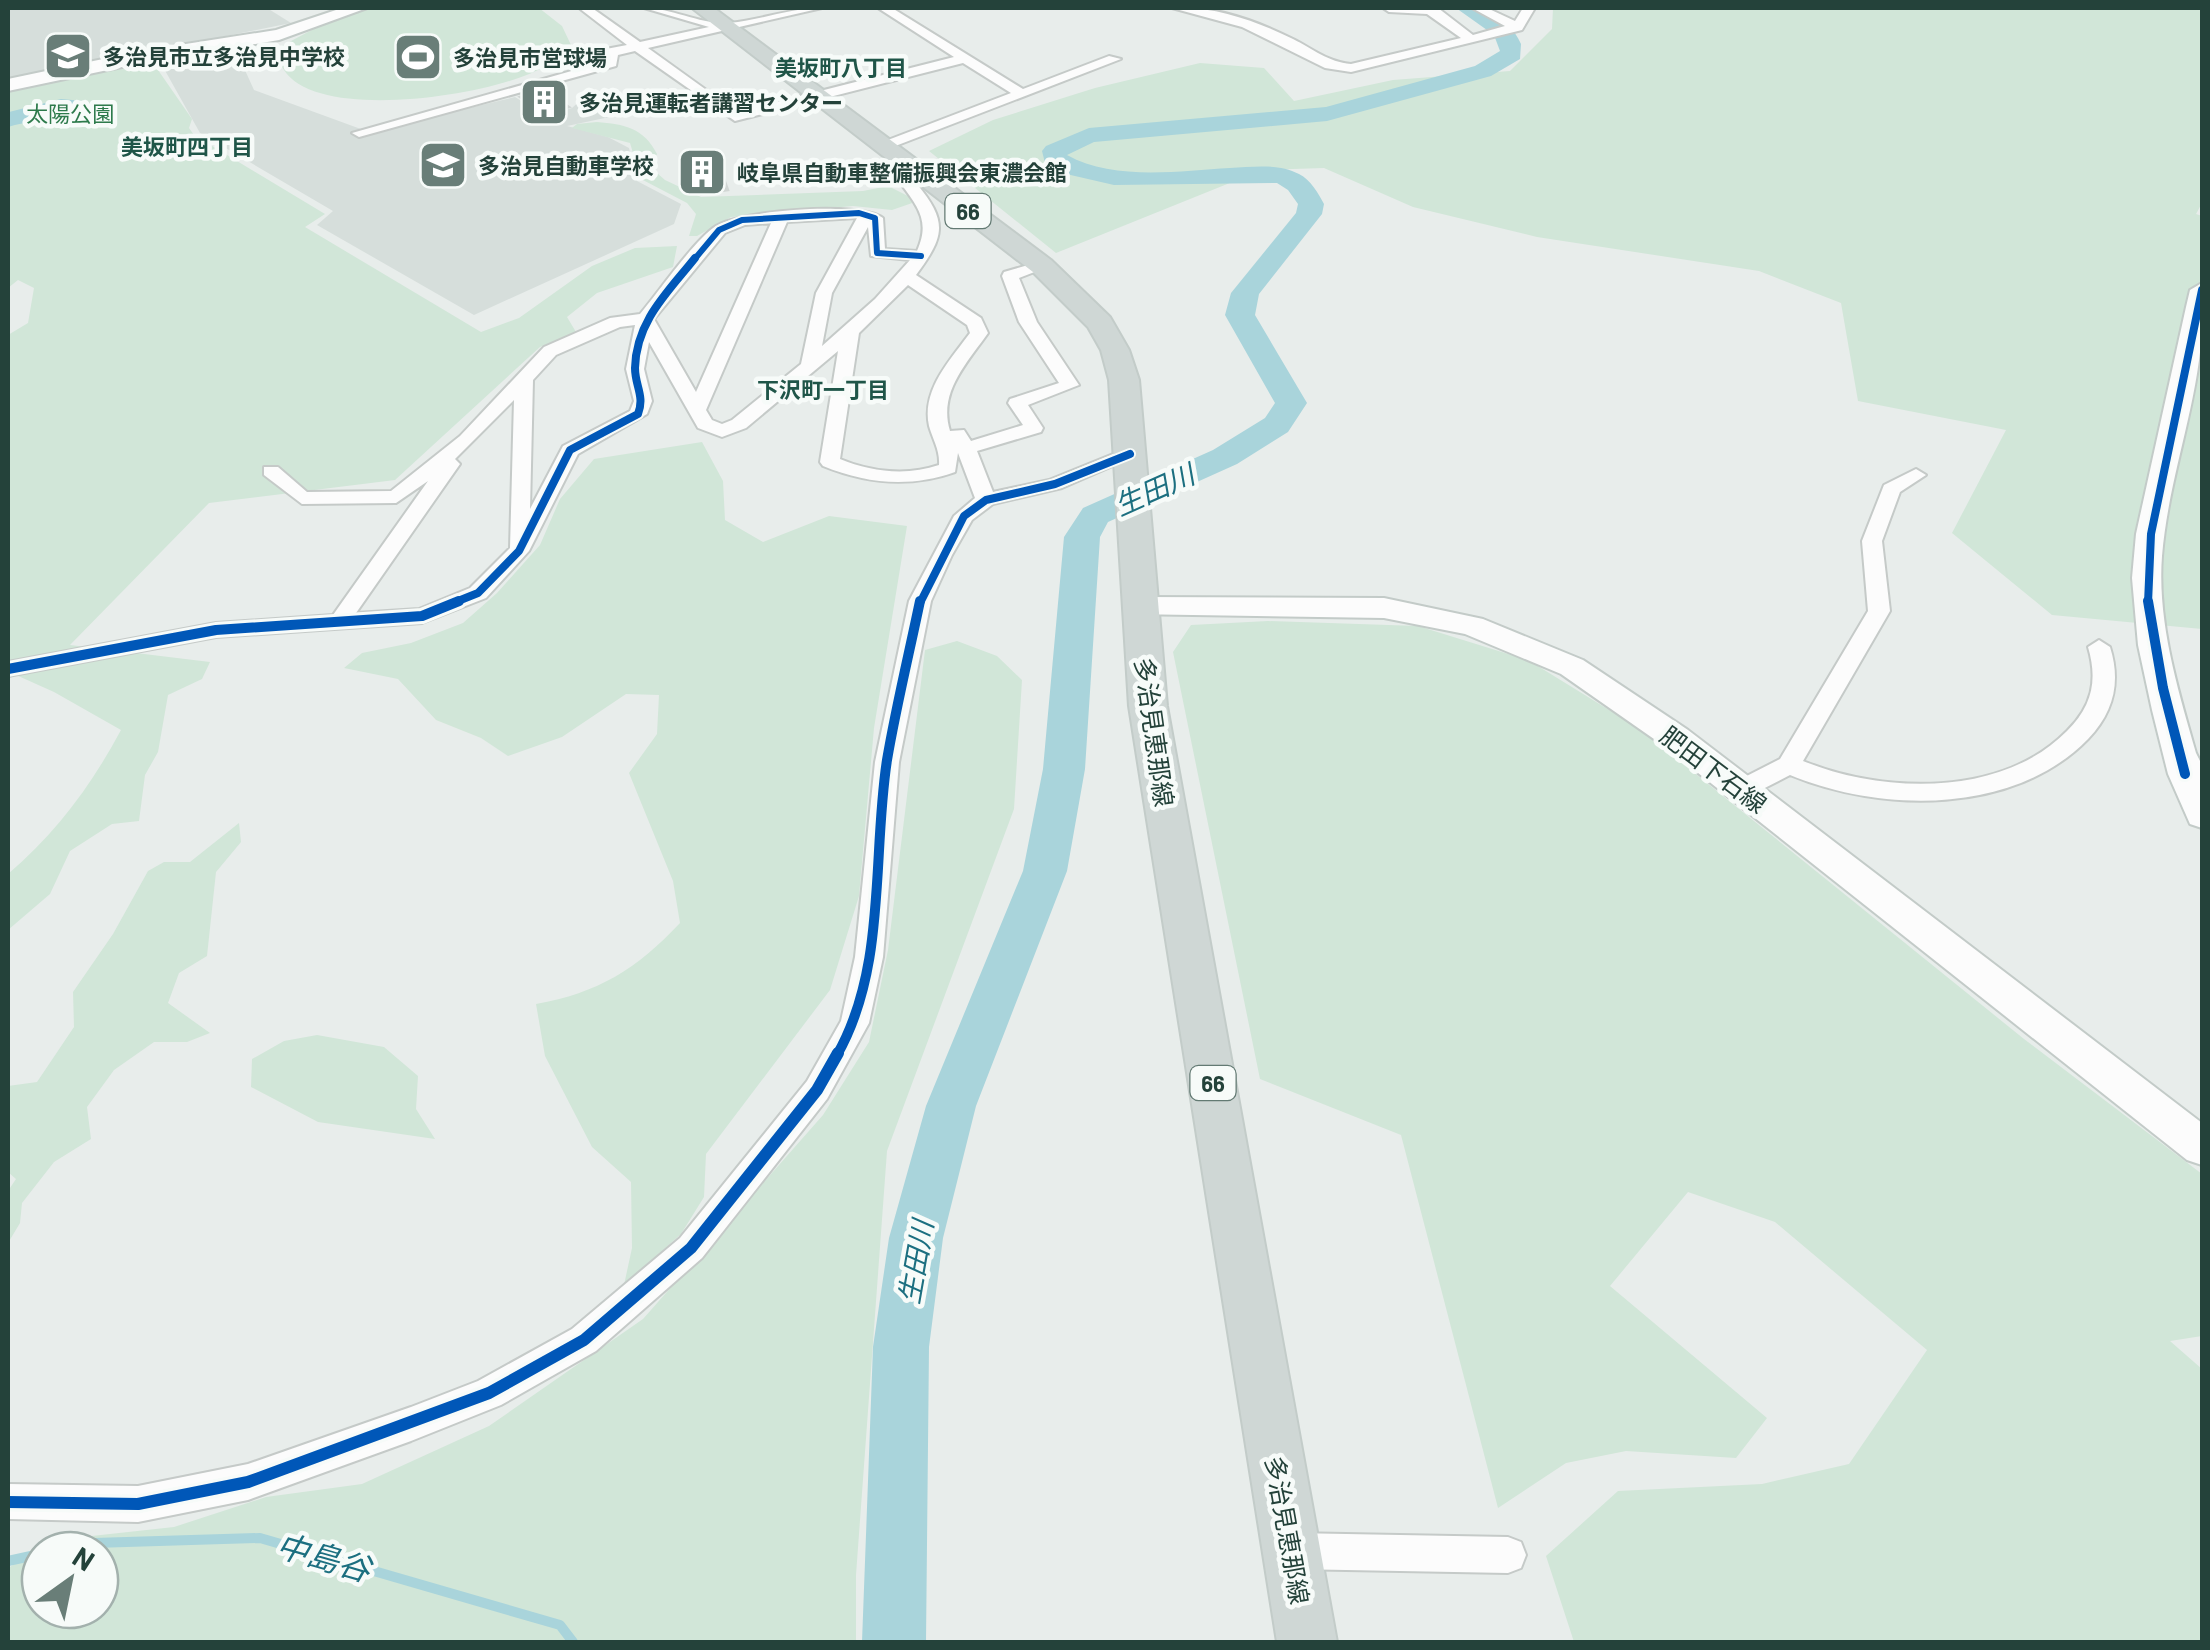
<svg xmlns="http://www.w3.org/2000/svg" width="2210" height="1650" font-family="Barlow,'Noto Sans JP',sans-serif">
<style>
.built{fill:#d6dedb}
.green{fill:#d1e6d8;fill-rule:evenodd}
.water{fill:#a9d4db}
.lines{fill:none;stroke-linecap:round;stroke-linejoin:round}
.stream{stroke:#a9d4db;stroke-width:10}
.river{fill:#a9d4db;fill-rule:evenodd}
.building{fill:#cfd4d2;stroke:#d1d6d4;stroke-width:2.5}
.street-casing{stroke:#c5cac8;stroke-width:4}
.secondary-casing{stroke:#c3cbc8;stroke-width:4}
.primary-casing{stroke:#c3ccc9;stroke-width:4}
.street{fill:#fcfcfc;fill-rule:evenodd}
.secondary{fill:#fcfcfc;fill-rule:evenodd}
.primary{fill:#cfd7d5;fill-rule:evenodd}
.cycleway-far3-casing{stroke:#f7fbf9;stroke-width:10}
.cycleway-far2-casing{stroke:#f7fbf9;stroke-width:12}
.cycleway-far1-casing{stroke:#f7fbf9;stroke-width:16}
.cycleway-casing{stroke:#f7fbf9;stroke-width:19}
.cycleway-far3{stroke:#0057b8;stroke-width:6}
.cycleway-far2{stroke:#0057b8;stroke-width:8}
.cycleway-far1{stroke:#0057b8;stroke-width:10}
.cycleway{stroke:#0057b8;stroke-width:12}
.labels{text-anchor:middle;dominant-baseline:central;stroke-width:9;stroke-linejoin:round;paint-order:stroke}
.far-poi-label{font-size:22px;font-weight:bold;fill:#24423a;stroke:#f7fbf9;text-anchor:start}
.far-neighbourhood-label{font-size:22px;font-weight:bold;fill:#1f5548;stroke:#f7fbf9}
.far-park-label{font-size:22px;fill:#2d7a4b;stroke:#f7fbf9}
.shield{fill:#f7fbf9;stroke:#637a73;stroke-width:2.5}
.shield-label{font-size:22px;font-weight:bold;fill:#24423a}
.street-label{font-size:25px;fill:#24423a;stroke:#f7fbf9}
.water-label{font-size:28px;font-style:italic;fill:#1c6f80;stroke:#f7fbf9}
.near-water-label{font-size:32px;font-style:italic;fill:#1c6f80;stroke:#f7fbf9}
</style>
<rect width="100%" height="100%" fill="#e8edeb"/>
<!-- built -->
<g class="built">
<polygon points="8,8 267,8 291,23 8,80"/>
<polygon points="234,46 254,90 369,132 515,97 546,116 572,108 590,92 619,115 567,126 608,137 629,148 637,181 681,204 674,224 474,315 317,225 333,211 200,133 158,58"/>
</g>
<!-- green -->
<g class="green">
<path d="M371,8H539L562,26L571,45C563,51 556,59 547,65C501,95 318,124 284,70C280,65 280,54 278,48L321,25Z"/>
<polygon points="1553,8 2202,8 2202,203 2196,214 2202,216 2202,629 2052,615 1952,533 2006,430 1858,401 1841,303 1759,271 1537,237 1413,207 1324,168 1262,170 1056,253 929,151 993,120 1095,88 1200,63 1264,68 1294,101 1393,80 1510,71 1552,29"/>
<path d="M149,57L192,119L189,128L194,135L325,214L305,227L481,332L519,318L592,266L635,248L677,246L673,267L597,293L567,317L576,332L540,347L395,480L209,503L70,645L210,662L202,679L168,695L158,752L145,775L139,821L112,824L70,851L50,894L8,930V874C56,833 91,786 121,730L54,692L16,675L8,679V335L28,323L34,288L18,280L8,288V89Z"/>
<path d="M597,122C624,124 644,128 657,154L650,167L665,180L701,197L863,191L888,186L918,201L892,210L853,206L731,217L697,236H689L696,214L687,203L641,179L630,143L572,128L577,124Z"/>
<path d="M702,442L723,481L725,520L763,542L829,516L907,526L874,728L859,896L830,990L706,1154L704,1197L681,1234L624,1285L632,1248L631,1182L592,1147L545,1056L536,1004C598,993 637,969 680,923L673,881L629,773L657,734L659,695L626,694L562,737L508,756L481,738L436,720L398,679L344,668L362,653L411,643L463,623L497,593L540,545L560,499L594,459Z"/>
<polygon points="1268,621 1418,626 1528,660 1640,729 2024,1039 2202,1174 2202,1336 2170,1341 2202,1369 2202,1642 1574,1642 1546,1556 1618,1491 1762,1484 1849,1464 1927,1350 1775,1222 1688,1192 1610,1286 1767,1418 1736,1458 1626,1451 1566,1463 1498,1508 1401,1135 1260,1079 1173,652 1191,625"/>
<path d="M957,641L997,656L1022,680L1014,809L887,1151L856,1575V1642H8V1568L55,1540L174,1527L266,1497L362,1484L489,1426L643,1319L823,1115L869,1042L888,950L925,650ZM40,1550H100V1610H40Z"/>
<polygon points="239,823 241,842 216,872 207,956 179,973 168,1003 210,1033 187,1042 154,1042 114,1070 87,1107 91,1139 54,1162 22,1203 20,1223 8,1243 8,1191 16,1179 8,1172 8,1086 37,1082 74,1027 73,992 113,934 148,871 164,862 190,862"/>
<polygon points="317,1035 384,1047 418,1076 416,1109 435,1139 318,1122 251,1087 252,1059 284,1041"/>
</g>
<!-- water -->
<path class="water" d="M61,99L83,101L101,111L76,119L92,112C79,110 74,121 62,120C48,120 26,121 8,127L9,112Z"/>
<g class="lines">
<!-- stream -->
<g class="stream">
<polyline points="60,1550 94,1543 260,1538 560,1625 573,1642"/>
<polyline points="8,1561 40,1554"/>
</g>
<!-- river -->
<path class="river" d="M1456,8C1486,8 1508,15 1521,44L1520,59L1491,76L1327,121L1094,142L1067,155C1113,181 1178,171 1230,168C1252,167 1278,163 1299,174C1311,180 1318,193 1324,204L1322,214L1259,294L1255,315L1307,403L1288,432L1237,464L1108,522L1100,537L1085,769L1067,871L976,1106L943,1238L929,1347L926,1642H862L873,1347L889,1238L926,1106L1023,871L1043,769L1064,537L1083,508L1213,450L1265,418L1275,403L1225,315L1231,293L1296,213L1298,204L1288,190L1277,183L1114,185L1062,173L1045,163L1042,151L1046,146L1089,128L1326,107L1475,66L1500,51L1494,35Z"/>
</g>
<!-- building -->
<g class="building">
<polygon points="543,90 569,107 545,114 520,97"/>
<polygon points="717,160 728,190 701,194 690,164"/>
</g>
<g class="lines">
<!-- street casing -->
<g class="street-casing">
<g id="street">
<path d="M579,8H592L640,42L709,27L644,8C672,8 702,25 729,23C761,20 790,8 822,8L648,48L737,112L954,57L878,8H892L1023,89L1109,56L1121,59L885,150L880,149V143L1011,93L963,63L735,121L635,51L618,55L616,66L359,137L352,133L575,70L604,61L606,49L627,45Z"/>
<path d="M1172,8C1212,5 1257,21 1293,39C1313,49 1328,62 1351,64L1461,38L1427,14L1389,12L1383,8H1438L1473,35L1505,26L1472,8H1487L1515,21L1523,8H1535L1522,30L1351,72L1325,68L1242,27Z"/>
<path d="M915,165L923,170L917,184C948,222 945,236 916,275L981,318L988,333C967,363 938,392 950,431L964,430L971,441L1023,425L1008,403L1010,399L1059,383L1019,322L1002,276L1004,272L1042,261L1050,266L1019,278L1037,322L1079,385L1028,405L1043,428L1041,432L977,451L993,492L1049,480L1123,450H1137L1140,454L1062,488L993,504L972,520L952,555L931,601L899,762L883,957L869,1023L827,1099L702,1258L596,1351L501,1405L411,1441L248,1500L138,1522L8,1519V1484L138,1486L248,1464L411,1407L478,1381L572,1329L680,1238L807,1081L841,1021L855,957L875,762L909,601L954,516L975,498L958,453L955,472C910,488 867,484 823,466L820,462L838,351L746,428L722,437L698,428L649,342L644,369L652,401L647,414L578,454L529,551L486,598L422,623L216,637L8,676V662L216,623L333,615L428,481L396,503L302,504L264,475V467H278L307,492L391,491L460,436L544,347L610,318L640,314C658,293 695,239 716,226C741,210 860,201 883,218L885,249L917,251C930,222 919,208 901,184L910,167ZM857,218L816,293L801,364L732,420L722,424L712,420L706,410L787,222ZM771,223L696,392L654,319L725,233L745,225ZM868,227L871,256L910,260L875,299L822,346L832,293ZM908,285L967,325L970,333C951,359 921,390 929,426C933,440 940,450 939,465C907,476 871,472 840,459L859,333ZM635,325L626,369L634,401L630,411L563,446L530,509L533,380L556,355L620,327ZM514,400L510,548L470,588L419,609L356,613L460,464L455,459Z"/>
<path d="M1916,469L1926,475L1900,492L1882,541L1890,611L1803,761C1884,794 2002,797 2067,731C2092,706 2098,681 2088,647L2099,640L2110,647C2121,682 2114,712 2088,739C2014,815 1882,813 1790,775L1751,795H1733L1730,789L1733,783L1780,759L1868,611L1862,541L1884,485Z"/>
<polygon points="1292,1533 1508,1537 1521,1542 1526,1555 1521,1568 1508,1573 1292,1569 1279,1564 1274,1551 1279,1538"/>
</g>
</g>
<!-- secondary casing -->
<g class="secondary-casing">
<g id="secondary">
<polygon points="342,8 367,8 279,40 141,63 8,91 8,79 141,51 276,30"/>
<path d="M2202,283C2209,383 2170,461 2162,556C2157,622 2178,690 2196,753L2202,765V828L2190,824L2168,774L2152,710L2138,645L2132,578L2136,534L2186,307L2190,290Z"/>
<polygon points="1140,597 1384,598 1483,619 1583,660 1688,730 2202,1123 2202,1165 2187,1160 1664,746 1561,674 1465,634 1384,618 1129,614 1125,607 1129,600"/>
</g>
</g>
<!-- primary casing -->
<g class="primary-casing">
<polygon id="primary" points="692,8 714,8 1051,260 1110,317 1129,350 1139,380 1167,706 1337,1642 1277,1642 1129,706 1109,380 1101,350 1088,327 1033,272"/>
</g>
<!-- street -->
<use href="#street" class="street"/>
<!-- secondary -->
<use href="#secondary" class="secondary"/>
<!-- primary -->
<use href="#primary" class="primary"/>
<!-- cycleway-far3 casing -->
<g class="cycleway-far3-casing">
<polyline id="cycleway-far3" points="693,261 719,230 742,220 859,213 875,218 877,253 921,256"/>
</g>
<!-- cycleway-far2 casing -->
<g class="cycleway-far2-casing">
<g id="cycleway-far2">
<path d="M453,603L478,593L519,551L570,450L638,414C645,396 635,386 635,368C636,321 668,292 695,258"/>
<polyline points="920,603 964,516 986,500 1055,484 1130,454"/>
<polyline points="2148,603 2151,534 2202,290"/>
</g>
</g>
<!-- cycleway-far1 casing -->
<g class="cycleway-far1-casing">
<g id="cycleway-far1">
<polyline points="2148,601 2163,688 2185,774"/>
<polyline points="8,669 216,630 422,616 459,601"/>
<path d="M837,1055C887,967 872,857 887,760C896,707 909,654 920,601"/>
</g>
</g>
<!-- cycleway casing -->
<g class="cycleway-casing">
<polyline id="cycleway" points="8,1502 138,1504 248,1482 489,1393 584,1340 691,1248 817,1090 838,1053"/>
</g>
<!-- cycleway-far3 -->
<use href="#cycleway-far3" class="cycleway-far3"/>
<!-- cycleway-far2 -->
<use href="#cycleway-far2" class="cycleway-far2"/>
<!-- cycleway-far1 -->
<use href="#cycleway-far1" class="cycleway-far1"/>
<!-- cycleway -->
<use href="#cycleway" class="cycleway"/>
</g>
<!-- icons -->
<defs>
<g id="school-square" transform="scale(2.5)"><rect x="-9" y="-9" width="18" height="18" rx="4" fill="#697e78" stroke="#f7fbf9"/><path d="M0-5L7-2L0 1L-7-2ZM-4 1L0 2.5L4 1V4Q0 6-4 4Z" fill="#fff"/></g>
<g id="stadium-square" transform="scale(2.5)"><rect x="-9" y="-9" width="18" height="18" rx="4" fill="#697e78" stroke="#f7fbf9"/><path d="M0-5a6.5 5 0 1 0 0 10a6.5 5 0 1 0 0-10ZM-3.5-1.8h7v3.6h-7Z" fill="#fff"/></g>
<g id="building-square" transform="scale(2.5)"><rect x="-9" y="-9" width="18" height="18" rx="4" fill="#697e78" stroke="#f7fbf9"/><path d="M-4-6H4V6H1V3H-1V6H-4ZM-2.5-4.3h1.7v1.8h-1.7ZM.8-4.3h1.7v1.8H.8ZM-2.5-1h1.7V.8h-1.7ZM.8-1h1.7V.8H.8Z" fill="#fff"/></g>
</defs>
<g fill-rule="evenodd">
<use href="#school-square" x="68" y="56"/>
<use href="#stadium-square" x="418" y="57"/>
<use href="#building-square" x="544" y="102"/>
<use href="#school-square" x="443" y="165"/>
<use href="#building-square" x="702" y="172"/>
</g>
<g class="labels">
<!-- far-poi labels -->
<g class="far-poi-label">
<text x="103" y="56">多治見市立多治見中学校</text>
<text x="453" y="57">多治見市営球場</text>
<text x="579" y="102">多治見運転者講習センター</text>
<text x="478" y="165">多治見自動車学校</text>
<text x="737" y="172">岐阜県自動車整備振興会東濃会館</text>
</g>
<!-- far-neighbourhood labels -->
<g class="far-neighbourhood-label">
<text x="841" y="67">美坂町八丁目</text>
<text x="187" y="146">美坂町四丁目</text>
<text x="823" y="389">下沢町一丁目</text>
</g>
<!-- far-park labels -->
<g class="far-park-label">
<text x="70" y="113">太陽公園</text>
</g>
<!-- shield labels -->
<g class="shield">
<rect x="945.5" y="194" width="45" height="34" rx="8"/>
<rect x="1190.5" y="1066" width="45" height="34" rx="8"/>
</g>
<g class="shield-label">
<text x="968" y="211">66</text>
<text x="1213" y="1083">66</text>
</g>
<!-- street labels -->
<g class="street-label">
<text transform="translate(1155 732) rotate(82)">多治見恵那線</text>
<text transform="translate(1714 769) rotate(37)">肥田下石線</text>
<text transform="translate(1288 1530) rotate(80)">多治見恵那線</text>
</g>
<!-- water labels -->
<g class="water-label">
<text transform="translate(1154 489) rotate(-24)">生田川</text>
<text transform="translate(915 1262) rotate(-80)">生田川</text>
</g>
<!-- near-water labels -->
<g class="near-water-label">
<text transform="translate(324 1556) rotate(16)">中島谷</text>
</g>
</g>
<!-- border -->
<rect width="2210" height="1650" fill="none" stroke="#24423a" stroke-width="20"/>
<!-- north arrow -->
<g transform="translate(70 1580) rotate(33)"><circle r="48" fill="#f7fbf9" stroke="#a3b1ad" stroke-width="2.5"/>
<path d="M0-8L18 38L0 25L-18 38Z" fill="#697e78"/>
<text y="-15" font-size="28" font-weight="bold" text-anchor="middle" fill="#24423a">N</text>
</g>
</svg>
